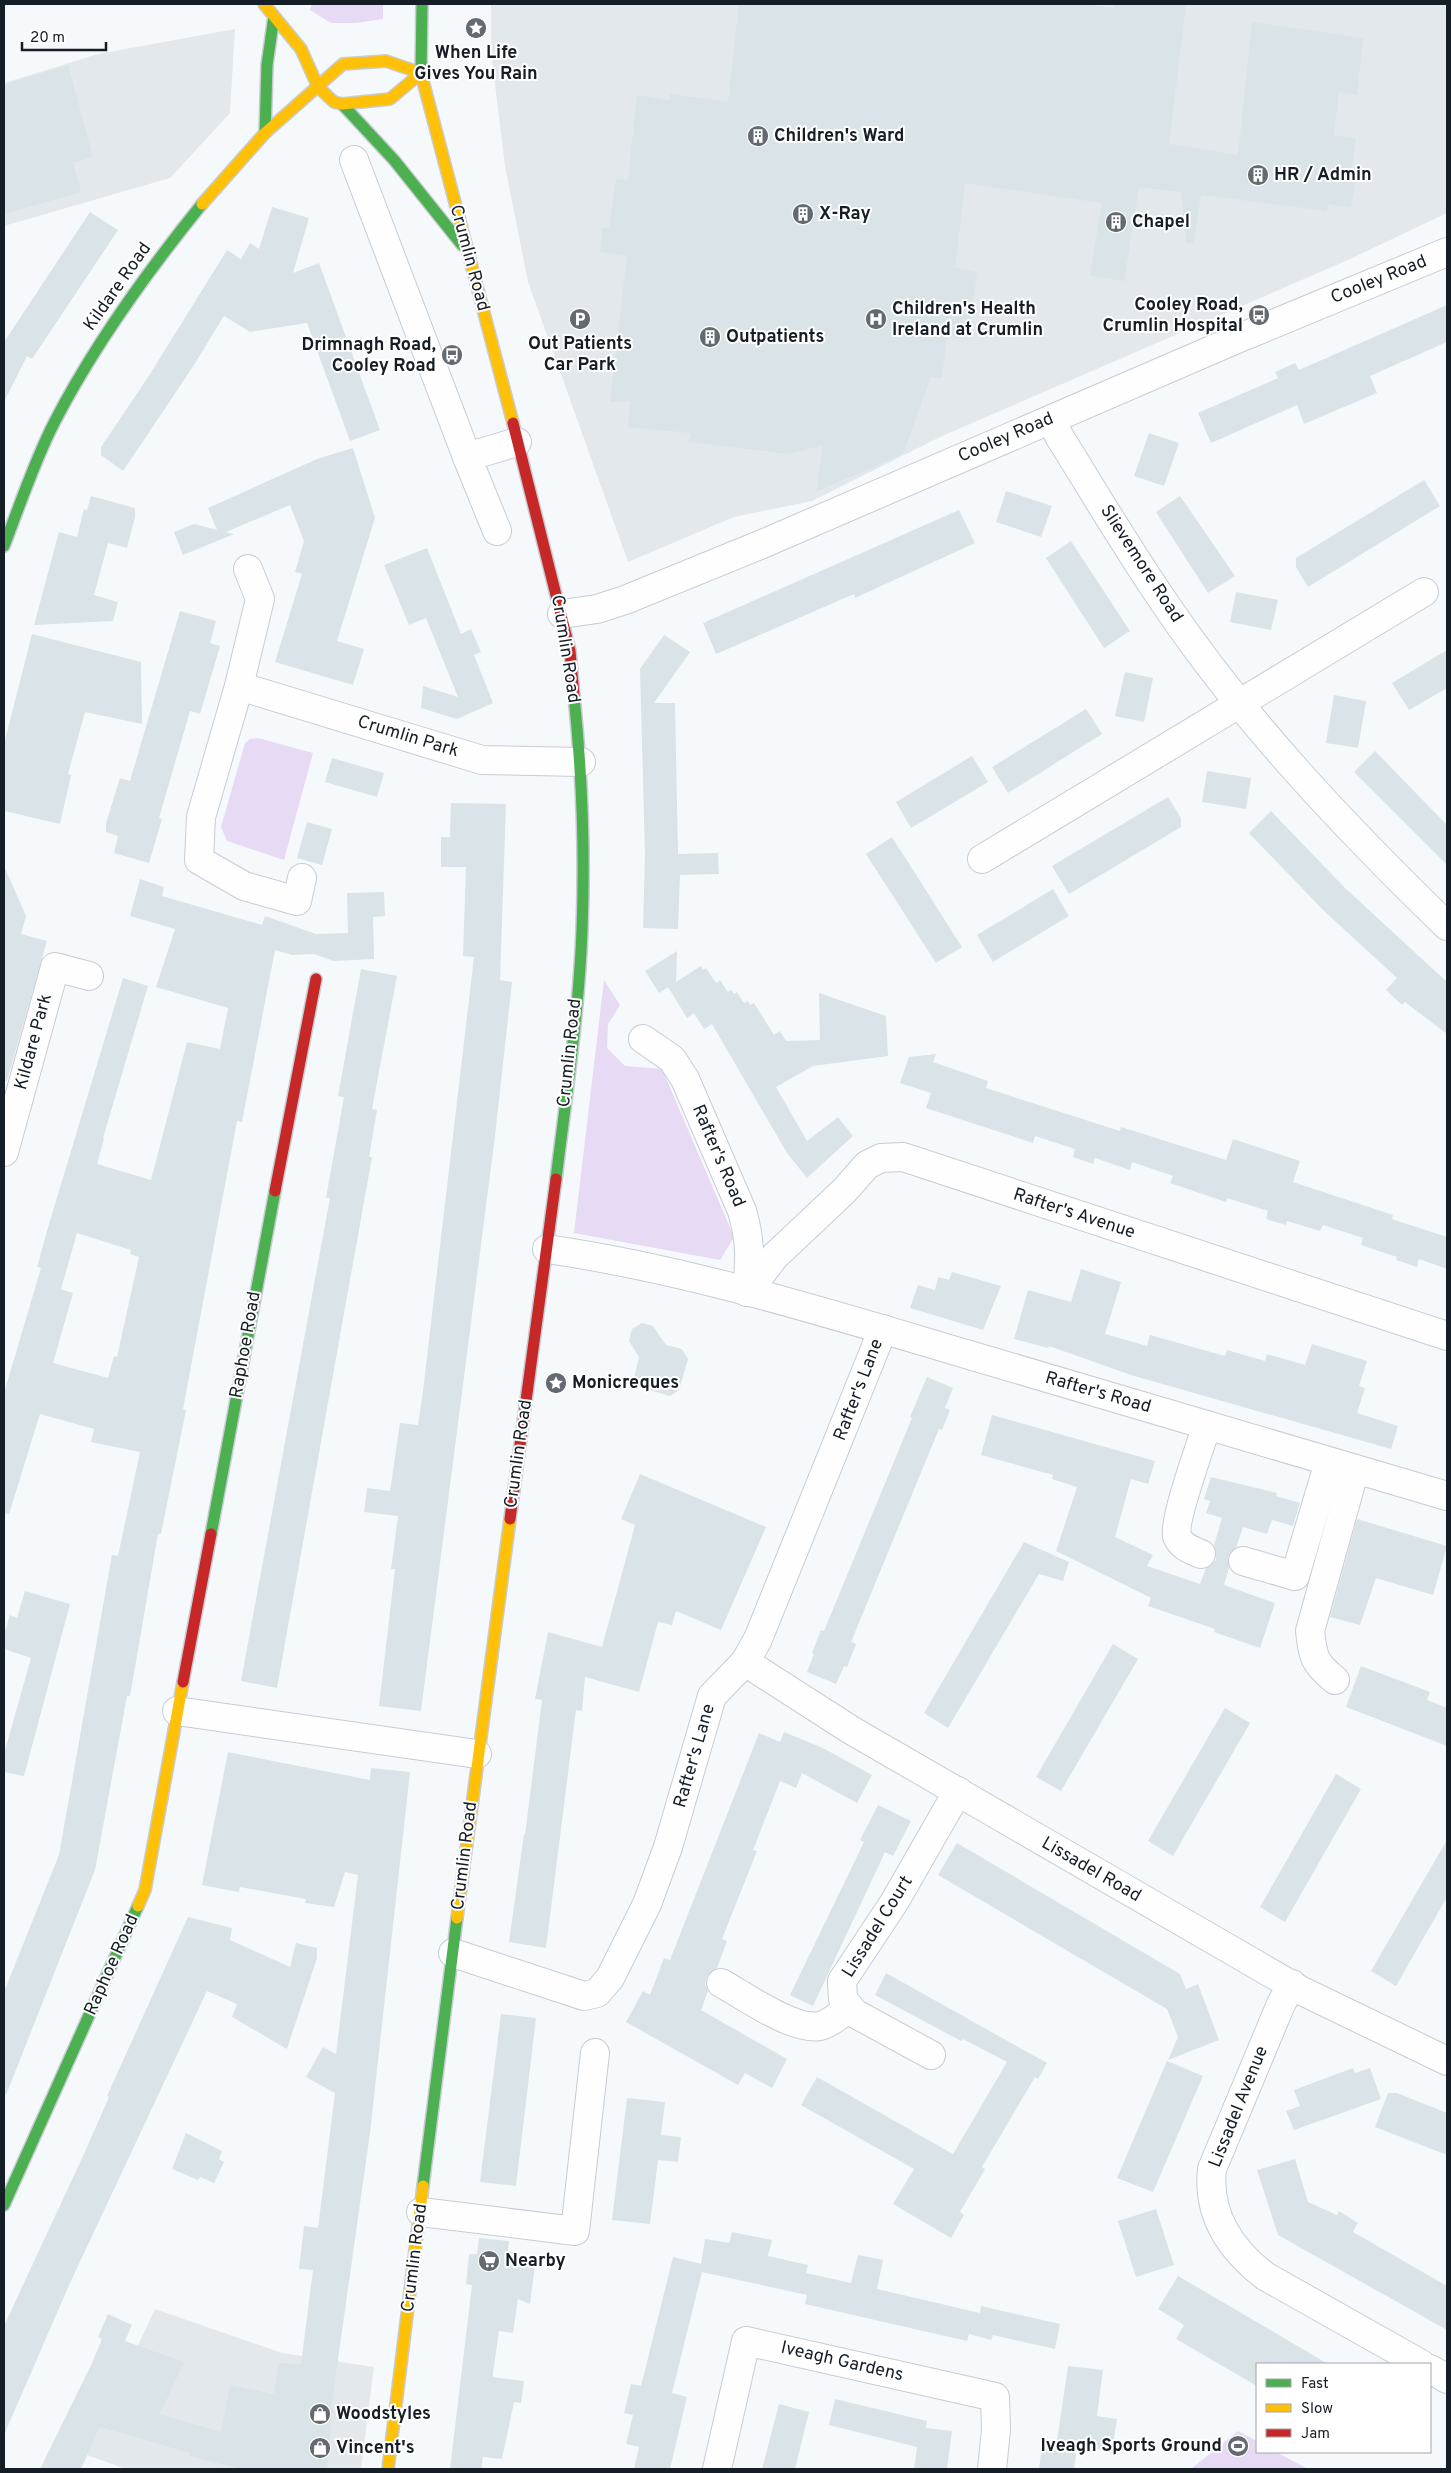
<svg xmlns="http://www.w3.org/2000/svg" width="1451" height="2473" font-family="Overpass,sans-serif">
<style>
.built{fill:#e3e8ed}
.green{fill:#e7daf4}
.building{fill:#dae3e7;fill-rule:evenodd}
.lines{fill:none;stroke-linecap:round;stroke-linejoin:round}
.street-casing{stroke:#c7ccd3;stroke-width:30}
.fast-casing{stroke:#c7ccd3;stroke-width:14}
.slow-casing{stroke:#c7ccd3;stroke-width:14}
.jam-casing{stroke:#c7ccd3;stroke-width:14}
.street{stroke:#fefeff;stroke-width:28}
.fast{stroke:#4caf50;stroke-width:11}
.slow{stroke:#ffc107;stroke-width:11}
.jam{stroke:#c62828;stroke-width:11}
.labels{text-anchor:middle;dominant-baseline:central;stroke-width:4;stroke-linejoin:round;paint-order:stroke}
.poi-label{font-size:18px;font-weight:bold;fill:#151d26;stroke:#fff;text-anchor:start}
.street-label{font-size:18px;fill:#151d26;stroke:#fff}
</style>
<rect width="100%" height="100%" fill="#f6f9fc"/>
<!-- built -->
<g class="built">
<polygon points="491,4 1447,4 1447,213 1348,260 940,437 812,501 734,517 628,562 528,282 505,166 491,52"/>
<polygon points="235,29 230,113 170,178 4,226 4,83 98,54"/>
<polygon points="155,2309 282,2353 374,2367 361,2469 126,2469 87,2455"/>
</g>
<!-- green -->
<g class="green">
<polygon points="312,4 383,4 383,19 356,23 331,23 310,10"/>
<polygon points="258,738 313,753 284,860 227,841 221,827 245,743 250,739"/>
<polygon points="604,980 620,1005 608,1024 607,1048 625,1066 662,1069 734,1237 720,1260 574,1233"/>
<polygon points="1238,2431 1257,2441 1257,2452 1276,2452 1308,2469 1191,2469"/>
</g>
<!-- building -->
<g class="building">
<polygon points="739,4 1081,4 1113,8 1114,4 1186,4 1169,144 1238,155 1252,22 1363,38 1357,95 1339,92 1334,135 1356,138 1350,182 1355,183 1351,208 1328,204 1327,211 1201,195 1194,243 1186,243 1181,192 1139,187 1124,281 1090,276 1102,203 965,183 955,268 977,272 968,340 947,336 942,378 931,377 903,454 816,492 823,445 789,454 688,442 691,433 628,427 630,401 610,402 627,256 600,252 602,227 609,228 616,179 628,180 637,95 670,101 670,94 728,102"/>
<polygon points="68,65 93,157 73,163 81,192 4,214 4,85"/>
<polygon points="272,207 309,218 293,273 319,263 380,430 350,441 307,323 250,332 224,316 192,368 123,471 101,455 101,447 150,374 227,250 241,259 250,243 259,249"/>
<polygon points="90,212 118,230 32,359 27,356 4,402 4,342"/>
<polygon points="1447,305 1447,342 1370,376 1377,393 1304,424 1297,405 1211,443 1198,413 1278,378 1275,372 1295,363 1299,370"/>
<polygon points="1149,433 1179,443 1164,486 1134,476"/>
<polygon points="353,448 375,518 337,641 364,649 353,685 275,662 302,574 295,572 304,541 290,505 226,532 234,534 183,555 174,532 194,524 217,530 208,508 317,459"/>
<polygon points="1424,480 1440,506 1308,587 1296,567 1296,558"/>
<polygon points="1006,491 1052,506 1041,537 996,522"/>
<polygon points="91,496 135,508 135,517 127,548 108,543 94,595 118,602 113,621 34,625 59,532 77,537 84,509 87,510"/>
<polygon points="1180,496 1235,576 1208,593 1156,512"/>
<polygon points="959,510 975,543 855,598 854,594 716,654 703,623"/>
<polygon points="1071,541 1130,631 1104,648 1046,558"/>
<polygon points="427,548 461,634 471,629 481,652 474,655 493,703 457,719 421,708 423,686 458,697 426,618 409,625 384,565"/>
<polygon points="1236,592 1278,600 1271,630 1230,622"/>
<polygon points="180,611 216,621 210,643 220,646 200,714 190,711 159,818 162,819 149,863 114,853 118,836 106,832 106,823 120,778 130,781"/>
<polygon points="32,634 141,662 142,724 85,712 68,774 71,775 60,824 4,811 4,744"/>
<polygon points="664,635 690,652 654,703 675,703 678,854 718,853 719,874 680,875 678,929 643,928 645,855 640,669"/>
<polygon points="1447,650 1447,688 1409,710 1392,683"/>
<polygon points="1125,672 1153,678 1144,722 1115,716"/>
<polygon points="1334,695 1366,701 1358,748 1326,743"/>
<polygon points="1086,709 1102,734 1008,793 992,767"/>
<polygon points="1375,751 1447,825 1447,865 1354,772"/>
<polygon points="972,756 988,782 911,828 896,802"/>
<polygon points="332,758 384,773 377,797 325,782"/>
<polygon points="1207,771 1251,778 1246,809 1202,802"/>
<polygon points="1168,797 1181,818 1181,827 1069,894 1052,866"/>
<polygon points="451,803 506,804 500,980 512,982 495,1136 421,1711 379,1706 395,1569 391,1569 398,1516 364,1512 367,1488 390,1491 400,1423 418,1425 423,1391 474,957 463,956 466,867 441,867 441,837 450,837"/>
<polygon points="1271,811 1344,887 1447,982 1447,1034 1405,1002 1402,1005 1386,990 1397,978 1323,910 1249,833"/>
<polygon points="307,822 332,829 322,865 297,858"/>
<polygon points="892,837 962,947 936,963 866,854"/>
<polygon points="4,866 26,916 21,934 47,941 7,1081 4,1080"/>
<path d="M140,879L164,887L162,896L262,925L265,916L316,934L348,933L347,893L384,892L385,916L373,917L374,959L334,961L314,954L292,955L275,950L242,1122L237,1121L183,1409L186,1410L161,1534H158L130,1696H127L95,1870L6,2095L4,2094V1992L59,1855L112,1555L118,1556L140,1452L91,1442L94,1429L40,1414L9,1514L4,1513V1393L41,1268L37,1267L47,1231L123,978L148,986L103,1138L104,1139L97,1164L151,1180L187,1042L220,1049L228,1008L156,987L175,929L130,916ZM77,1233L131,1250L130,1254L139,1257L117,1357L114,1356L108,1378L53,1363L73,1293L61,1289Z"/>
<polygon points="1053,889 1069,916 993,962 977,935"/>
<polygon points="677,951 676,982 701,966 703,970 706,968 714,980 717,983 720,980 728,992 731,990 734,994 737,992 744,1003 748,1001 750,1005 754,1003 774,1035 780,1031 786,1041 820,1040 819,993 886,1016 888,1056 813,1066 776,1087 807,1141 838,1117 853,1136 807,1178 787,1153 712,1024 704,1029 694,1013 687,1018 668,987 659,993 645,971"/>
<polygon points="361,969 397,976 372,1109 377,1110 369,1157 372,1157 277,1688 241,1681 330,1198 326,1198 344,1097 338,1096"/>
<polygon points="936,1054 933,1062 988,1081 986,1088 1120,1131 1121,1127 1226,1160 1233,1139 1300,1161 1293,1182 1393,1215 1392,1219 1447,1237 1447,1269 1419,1259 1417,1267 1396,1260 1397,1257 1361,1245 1363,1238 1323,1225 1320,1231 1287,1221 1286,1225 1266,1219 1268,1211 1227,1198 1226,1202 1170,1183 1173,1176 1132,1162 1130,1170 1095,1158 1093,1164 1073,1157 1075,1149 1035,1136 1033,1143 926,1108 931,1093 900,1083 909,1057"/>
<polygon points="1081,1269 1121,1282 1105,1334 1147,1346 1150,1335 1225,1356 1227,1350 1265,1361 1267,1354 1305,1365 1312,1344 1367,1361 1359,1386 1365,1388 1357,1413 1398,1426 1391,1449 1131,1375 1049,1346 1048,1348 1014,1339 1028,1290 1071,1302"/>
<polygon points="952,1272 1001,1286 983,1330 910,1308 918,1285 935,1290 938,1277 949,1280"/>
<polygon points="642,1323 653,1326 666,1345 682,1349 688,1359 679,1390 670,1396 639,1387 634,1378 639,1357 629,1341 632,1329"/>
<polygon points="927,1377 953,1388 945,1408 950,1410 942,1430 939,1429 851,1642 856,1644 847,1667 844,1666 836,1684 807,1672 814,1654 812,1653 821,1630 824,1631 912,1418 910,1417"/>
<polygon points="992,1415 1155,1461 1148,1484 1131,1479 1115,1537 1153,1555 1147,1566 1200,1584 1206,1568 1216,1560 1216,1552 1214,1545 1222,1518 1206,1513 1210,1501 1204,1499 1211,1477 1277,1493 1276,1496 1300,1503 1293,1526 1272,1520 1267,1534 1243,1527 1236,1548 1228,1557 1229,1568 1224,1585 1275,1603 1260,1648 1214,1632 1215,1629 1148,1606 1151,1598 1056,1551 1077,1487 1052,1479 1053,1475 981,1455"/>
<polygon points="640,1474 766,1527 721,1630 676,1611 672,1625 658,1622 639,1692 585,1677 582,1711 576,1710 546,1948 509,1942 524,1834 525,1835 542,1700 535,1699 548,1632 602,1647 635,1525 621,1519"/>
<polygon points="1357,1519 1447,1546 1433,1595 1376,1578 1360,1625 1330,1617"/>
<polygon points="1024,1542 1069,1562 1063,1581 1039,1574 948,1728 924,1713"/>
<polygon points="25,1591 70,1604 24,1776 4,1772 4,1754 31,1658 4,1649 4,1635 10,1615 17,1618"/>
<polygon points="1113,1644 1138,1659 1061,1791 1036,1777"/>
<polygon points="1361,1666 1430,1692 1427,1700 1447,1708 1447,1746 1346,1707"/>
<polygon points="1225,1708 1250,1723 1173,1856 1148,1841"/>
<polygon points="784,1732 823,1748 872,1775 857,1803 802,1773 796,1788 780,1781 753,1850 757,1851 722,1939 727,1941 717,1968 707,1976 705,1984 708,1991 701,2010 787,2059 772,2088 745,2073 738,2085 626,2022 643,1991 650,1995 664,1958 670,1960 759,1733 780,1742"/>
<polygon points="228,1752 370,1780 371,1768 410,1772 370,2133 331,2409 333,2409 327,2469 241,2469 189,2456 190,2453 100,2427 81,2469 40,2469 92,2363 102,2339 98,2337 108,2314 132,2325 125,2341 184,2362 160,2414 221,2432 230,2385 274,2394 278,2363 301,2364 313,2270 299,2269 304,2226 318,2228 335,2093 306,2077 323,2047 336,2054 358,1875 345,1872 334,1907 305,1903 306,1899 240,1887 239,1892 202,1885"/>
<polygon points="1336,1774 1361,1789 1285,1922 1260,1907"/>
<polygon points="878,1805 911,1821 893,1856 885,1852 813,2006 790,1995 864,1842 860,1840"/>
<polygon points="1447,1840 1447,1897 1396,1986 1371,1971"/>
<polygon points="957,1843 1180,1974 1186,1989 1198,1984 1219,2040 1168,2060 1178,2037 1167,2009 938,1875"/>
<polygon points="188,1917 232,1928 230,1940 290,1967 296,1943 317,1948 317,1958 287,2049 232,2017 237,2004 207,1991 70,2283 4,2435 4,2326 83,2156 109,2097 107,2096"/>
<polygon points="886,1973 1047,2063 1038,2079 1035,2077 982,2167 985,2169 960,2212 964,2215 951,2238 893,2204 914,2169 801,2105 817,2077 953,2154 1007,2062 963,2039 961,2041 875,1995"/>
<polygon points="501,2014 536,2018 516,2186 480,2182"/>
<polygon points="1167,2061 1203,2076 1153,2192 1117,2178"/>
<polygon points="1353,2068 1355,2073 1370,2068 1381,2099 1294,2130 1286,2111 1300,2106 1294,2090"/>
<polygon points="1388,2093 1397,2093 1447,2113 1447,2155 1375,2127"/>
<polygon points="627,2098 665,2102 661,2135 681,2137 678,2162 658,2160 650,2224 612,2220"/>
<polygon points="186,2133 222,2151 219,2159 224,2162 214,2183 200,2177 198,2180 172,2169"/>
<polygon points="1295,2159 1308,2202 1337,2215 1339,2211 1358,2223 1353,2232 1447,2286 1447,2330 1278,2235 1257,2170"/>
<polygon points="1156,2209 1174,2265 1136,2277 1118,2221"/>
<polygon points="732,2232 772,2240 768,2256 808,2265 806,2273 851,2283 858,2255 883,2260 877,2289 980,2313 981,2306 1060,2324 1055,2349 993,2335 991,2340 969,2334 967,2341 888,2323 805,2304 807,2295 702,2272 672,2393 687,2397 670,2469 634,2469 639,2447 626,2444 633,2415 624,2413 631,2384 641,2386 673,2257 701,2264 705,2239 729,2243"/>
<polygon points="479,2238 509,2241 508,2251 515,2252 515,2255 536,2257 530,2304 518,2299 513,2333 499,2331 493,2373 493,2377 524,2381 521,2403 514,2402 502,2459 483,2457 481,2469 450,2469 472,2285 466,2284 469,2254 477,2254"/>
<polygon points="1178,2276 1238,2311 1328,2364 1257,2364 1257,2386 1176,2339 1184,2325 1158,2309"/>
<polygon points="1068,2366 1103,2370 1097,2416 1117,2419 1112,2451 1077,2447 1074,2469 1039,2469 1043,2439 1057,2441"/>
<polygon points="835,2399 927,2421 926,2428 952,2431 947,2469 914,2469 917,2447 829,2425"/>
<polygon points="779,2404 809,2412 795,2469 762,2469"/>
</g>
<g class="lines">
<!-- street casing -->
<g class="street-casing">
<g id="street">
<polyline points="354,160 467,457 517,442"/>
<path d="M1052,419L1059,436C1094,492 1128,550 1166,605C1246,723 1345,827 1447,926"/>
<polyline points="467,457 497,531"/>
<polyline points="248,569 260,599 239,686 482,760 581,762"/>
<polyline points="562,614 597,609 625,600 760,545 1237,339 1447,252"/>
<polyline points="239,686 201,817 199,860 244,886 297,901 302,878"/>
<polyline points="982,859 1424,592"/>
<path d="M643,1039L672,1059L685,1079L742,1211C751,1241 750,1260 747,1292"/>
<polyline points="4,1152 55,967 89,976"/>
<path d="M547,1249C687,1269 830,1314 966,1354C1126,1402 1286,1450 1447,1496"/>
<polyline points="747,1292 775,1256 844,1191 867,1165 881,1158 903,1157 1447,1336"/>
<path d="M1201,1554C1192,1550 1181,1547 1177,1536C1173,1521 1201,1444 1207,1425"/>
<polyline points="1243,1561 1295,1576 1329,1462"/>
<polyline points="745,1662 851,1730 1300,1990 1447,2061"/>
<path d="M1335,1680C1314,1663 1313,1657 1310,1631L1355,1469"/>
<polyline points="177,1711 477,1754"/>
<polyline points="453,1953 584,1996 597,1993 610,1978 647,1904 668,1847 712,1696 745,1662 758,1639 883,1329"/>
<path d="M721,1983C745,1996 793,2031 820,2026C831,2023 841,2014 849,2007"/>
<path d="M1292,1984L1281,2004L1212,2169C1207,2214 1230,2249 1265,2276L1421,2364"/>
<polyline points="931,2055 854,2013 843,1999 842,1981 895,1901 958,1791"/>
<polyline points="421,2212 575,2231 595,2053"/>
<polyline points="1430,2369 1447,2379"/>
<polyline points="717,2469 746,2341 995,2397 996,2430 992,2469"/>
</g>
</g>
<!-- fast casing -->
<g class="fast-casing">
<g id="fast">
<polyline points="422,4 421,73 423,81"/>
<polyline points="342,104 394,160 462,245"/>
<polyline points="265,133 267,65 274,16"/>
<path d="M4,546C20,505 34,462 54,423C94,345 147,272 202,204"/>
<path d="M556,1179C566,1097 579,1013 582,930C585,852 582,773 574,696"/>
<polyline points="211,1534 275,1191"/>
<polyline points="423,2186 457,1918"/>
<polyline points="4,2205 138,1906"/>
</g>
</g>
<!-- slow casing -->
<g class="slow-casing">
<g id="slow">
<polyline points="264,4 301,49 318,87 334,102 342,104 390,99 421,73"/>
<polyline points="423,81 513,423"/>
<polyline points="202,204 265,133 343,64 386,61 421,73"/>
<polyline points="138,1906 145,1890 183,1682"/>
<polyline points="457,1918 510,1519"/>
<polyline points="388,2469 423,2186"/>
</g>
</g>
<!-- jam casing -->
<g class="jam-casing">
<g id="jam">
<polyline points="513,423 570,651 574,696"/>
<polyline points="275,1191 316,979"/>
<polyline points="510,1519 556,1179"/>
<polyline points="183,1682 211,1534"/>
</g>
</g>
<!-- street -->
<use href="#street" class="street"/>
<!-- fast -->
<use href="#fast" class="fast"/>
<!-- slow -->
<use href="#slow" class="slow"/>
<!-- jam -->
<use href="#jam" class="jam"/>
</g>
<!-- icons -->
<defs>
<g id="sight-disc" transform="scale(1.125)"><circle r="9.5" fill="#646a71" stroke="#fff"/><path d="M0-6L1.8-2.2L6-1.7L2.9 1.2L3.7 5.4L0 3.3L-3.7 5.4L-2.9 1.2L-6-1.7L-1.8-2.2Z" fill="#fff"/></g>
<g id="building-disc" transform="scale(1.125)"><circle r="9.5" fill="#646a71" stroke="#fff"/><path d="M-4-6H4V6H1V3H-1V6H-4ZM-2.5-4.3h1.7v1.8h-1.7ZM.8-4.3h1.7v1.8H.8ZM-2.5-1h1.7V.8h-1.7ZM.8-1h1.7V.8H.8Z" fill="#fff"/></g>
<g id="bus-disc" transform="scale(1.125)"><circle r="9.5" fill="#646a71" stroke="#fff"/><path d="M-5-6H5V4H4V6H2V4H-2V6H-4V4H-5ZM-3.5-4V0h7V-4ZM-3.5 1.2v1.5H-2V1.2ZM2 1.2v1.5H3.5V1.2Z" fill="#fff"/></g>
<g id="parking-disc" transform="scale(1.125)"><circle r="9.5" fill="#646a71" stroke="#fff"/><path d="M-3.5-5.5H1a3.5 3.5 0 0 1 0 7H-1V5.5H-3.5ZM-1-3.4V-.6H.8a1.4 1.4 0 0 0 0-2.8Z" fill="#fff"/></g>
<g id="hospital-disc" transform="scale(1.125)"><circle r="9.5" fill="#646a71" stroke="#fff"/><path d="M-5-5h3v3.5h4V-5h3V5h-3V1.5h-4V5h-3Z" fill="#fff"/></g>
<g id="supermarket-disc" transform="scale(1.125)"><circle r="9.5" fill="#646a71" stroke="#fff"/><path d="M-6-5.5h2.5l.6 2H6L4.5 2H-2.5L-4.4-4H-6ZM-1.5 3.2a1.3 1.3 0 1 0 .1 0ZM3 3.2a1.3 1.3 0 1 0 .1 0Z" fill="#fff"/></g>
<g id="shop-disc" transform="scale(1.125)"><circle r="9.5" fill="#646a71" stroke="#fff"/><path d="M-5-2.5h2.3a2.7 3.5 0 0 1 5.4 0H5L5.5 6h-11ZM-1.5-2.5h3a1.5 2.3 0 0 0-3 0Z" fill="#fff"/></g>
<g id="stadium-disc" transform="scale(1.125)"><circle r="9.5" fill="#646a71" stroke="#fff"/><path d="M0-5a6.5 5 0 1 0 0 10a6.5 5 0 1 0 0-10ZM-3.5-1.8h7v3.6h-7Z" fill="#fff"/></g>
</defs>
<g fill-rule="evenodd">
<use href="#sight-disc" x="476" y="28"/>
<use href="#building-disc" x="758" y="136"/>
<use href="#building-disc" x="1258" y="175"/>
<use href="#building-disc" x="803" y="214"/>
<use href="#building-disc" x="1116" y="222"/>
<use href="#bus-disc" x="1259" y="315"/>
<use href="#parking-disc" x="580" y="319"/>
<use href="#hospital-disc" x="876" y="319"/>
<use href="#building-disc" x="710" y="337"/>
<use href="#bus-disc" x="452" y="355"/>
<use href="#sight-disc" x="556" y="1383"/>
<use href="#supermarket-disc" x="489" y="2261"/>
<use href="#shop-disc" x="320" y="2414"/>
<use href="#stadium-disc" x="1238" y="2446"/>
<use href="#shop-disc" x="320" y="2448"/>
</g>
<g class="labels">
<!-- poi labels -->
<g class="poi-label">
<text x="476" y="53" text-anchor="middle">When Life<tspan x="476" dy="21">Gives You Rain</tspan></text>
<text x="774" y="136">Children's Ward</text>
<text x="1274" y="175">HR / Admin</text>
<text x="819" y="214">X-Ray</text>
<text x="1132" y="222">Chapel</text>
<text x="1243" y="305" text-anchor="end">Cooley Road,<tspan x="1243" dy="21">Crumlin Hospital</tspan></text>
<text x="892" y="309">Children's Health<tspan x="892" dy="21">Ireland at Crumlin</tspan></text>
<text x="726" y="337">Outpatients</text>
<text x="580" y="344" text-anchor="middle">Out Patients<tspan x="580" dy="21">Car Park</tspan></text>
<text x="436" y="345" text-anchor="end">Drimnagh Road,<tspan x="436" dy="21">Cooley Road</tspan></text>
<text x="572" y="1383">Monicreques</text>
<text x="505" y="2261">Nearby</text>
<text x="336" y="2414">Woodstyles</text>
<text x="1222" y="2446" text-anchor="end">Iveagh Sports Ground</text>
<text x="336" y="2448">Vincent's</text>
</g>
<!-- street labels -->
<g class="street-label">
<text transform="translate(469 258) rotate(75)">Crumlin Road</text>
<text transform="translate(1379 280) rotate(-22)">Cooley Road</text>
<text transform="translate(118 287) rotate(-55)">Kildare Road</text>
<text transform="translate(1006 438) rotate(-23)">Cooley Road</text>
<text transform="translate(1141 564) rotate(57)">Slievemore Road</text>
<text transform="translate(565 649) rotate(81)">Crumlin Road</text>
<text transform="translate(408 737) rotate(17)">Crumlin Park</text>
<text transform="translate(34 1042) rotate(-75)">Kildare Park</text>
<text transform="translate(570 1053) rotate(-84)">Crumlin Road</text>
<text transform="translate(718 1156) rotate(67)">Rafter's Road</text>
<text transform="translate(1074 1214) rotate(18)">Rafter's Avenue</text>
<text transform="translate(246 1345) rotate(-80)">Raphoe Road</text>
<text transform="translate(859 1390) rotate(-69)">Rafter's Lane</text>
<text transform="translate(1098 1393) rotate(16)">Rafter's Road</text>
<text transform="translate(519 1454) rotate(-82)">Crumlin Road</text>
<text transform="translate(695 1756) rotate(-74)">Rafter's Lane</text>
<text transform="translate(465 1856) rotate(-83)">Crumlin Road</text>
<text transform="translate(1091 1870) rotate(30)">Lissadel Road</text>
<text transform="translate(878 1927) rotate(-58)">Lissadel Court</text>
<text transform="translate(112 1965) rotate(-66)">Raphoe Road</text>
<text transform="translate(1239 2107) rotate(-68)">Lissadel Avenue</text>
<text transform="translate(415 2258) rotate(-83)">Crumlin Road</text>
<text transform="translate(842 2362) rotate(13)">Iveagh Gardens</text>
</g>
</g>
<!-- border -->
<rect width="1451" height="2473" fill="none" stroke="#151d26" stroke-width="10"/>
<!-- legend -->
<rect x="1256" y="2363" width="175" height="90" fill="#ffffff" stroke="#a1a5a8"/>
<rect x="1266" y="2379" width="25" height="8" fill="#4caf50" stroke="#a1a5a8"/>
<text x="1301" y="2388" font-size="15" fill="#151d26">Fast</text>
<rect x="1266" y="2404" width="25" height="8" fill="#ffc107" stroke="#a1a5a8"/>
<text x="1301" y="2413" font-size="15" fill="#151d26">Slow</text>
<rect x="1266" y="2429" width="25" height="8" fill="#c62828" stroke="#a1a5a8"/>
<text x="1301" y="2438" font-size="15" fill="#151d26">Jam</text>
<!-- scale -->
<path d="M22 42v8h84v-8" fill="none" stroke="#151d26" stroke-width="2.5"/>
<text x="30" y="42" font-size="15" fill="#151d26" stroke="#ffffff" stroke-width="4" paint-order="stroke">20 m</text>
</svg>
